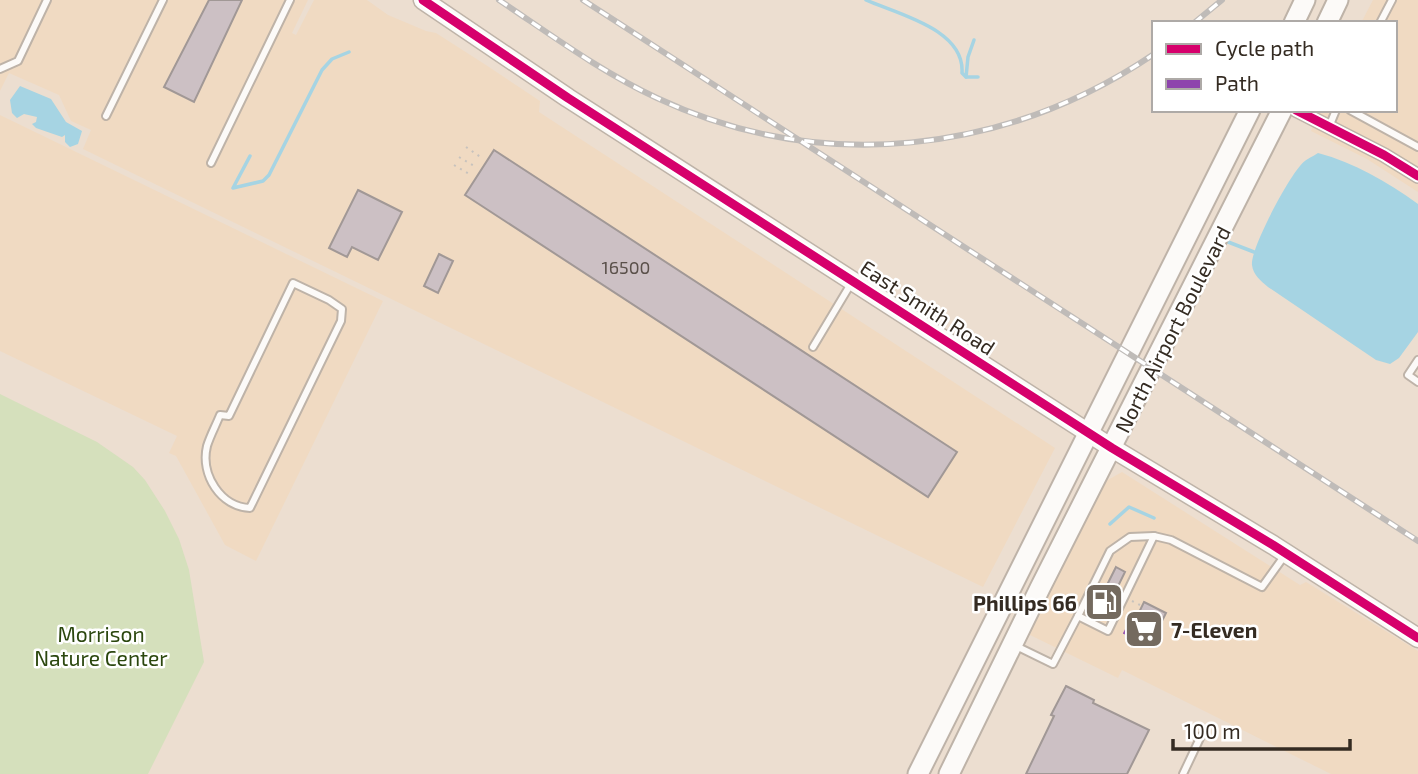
<svg xmlns="http://www.w3.org/2000/svg" width="1418" height="774" font-family="'Exo 2',sans-serif">
<style>
.built{fill:#f0dac2}
.green{fill:#d5e0bc}
.water{fill:#a6d4e3}
.lines{fill:none;stroke-linecap:round;stroke-linejoin:round}
.stream{stroke:#a6d4e3;stroke-width:3.5}
.building{fill:#ccc0c4;stroke:#a19896;stroke-width:2}
.lane-casing{stroke:#beb3a8;stroke-width:10}
.street-casing{stroke:#beb3a8;stroke-width:16}
.secondary-casing{stroke:#beb3a8;stroke-width:21}
.primary-casing{stroke:#beb3a8;stroke-width:23}
.path{stroke:#c7c2bd;stroke-width:2;stroke-dasharray:2 5;stroke-linecap:butt}
.lane{stroke:#fcfaf8;stroke-width:6}
.street{stroke:#fcfaf8;stroke-width:12}
.secondary{stroke:#fcfaf8;stroke-width:18}
.primary{stroke:#fcfaf8;stroke-width:19}
.rail-casing{stroke:#bfbbb8;stroke-width:6}
.rail{stroke:#fff;stroke-width:3.5;stroke-dasharray:10;stroke-linecap:butt}
.quiet{stroke:#8e44ad;stroke-width:7;stroke-dasharray:14 7;stroke-linecap:butt}
.cycleway-casing{stroke:#fff;stroke-width:13}
.cycleway{stroke:#d6006c;stroke-width:9}
.labels{text-anchor:middle;dominant-baseline:central;stroke-width:5;stroke-linejoin:round;paint-order:stroke}
.number-label{font-size:18px;fill:#5a504a}
.street-label{font-size:21px;fill:#342b22;stroke:#fff}
.poi-label{font-size:21px;font-weight:bold;fill:#342b22;stroke:#fff;text-anchor:end}
.park-label{font-size:21px;fill:#2b470e;stroke:#fff}
</style>
<rect width="100%" height="100%" fill="#ecded0"/>
<!-- built -->
<g class="built">
<polygon points="0,0 308,0 292,33 296,35 314,0 367,0 388,15 426,31 436,33 489,67 540,101 539,112 1055,448 983,587 83,149 91,130 71,121 59,95 9,73 0,91"/>
<polygon points="1373,0 1418,0 1418,192 1367,159 1311,131 1320,110 1395,110 1395,23 1361,23"/>
<polygon points="0,115 383,301 256,561 225,545 176,456 169,453 177,436 0,351"/>
<polygon points="1122,472 1300,585 1306,582 1418,651 1418,774 1331,774 1122,670 1118,678 1028,634 1106,481"/>
</g>
<!-- green -->
<polygon class="green" points="0,394 97,442 133,467 145,480 165,511 179,539 189,570 204,662 148,774 0,774"/>
<!-- water -->
<g class="water">
<polygon points="20,86 51,99 66,122 82,131 78,144 70,147 65,142 65,135 62,137 36,128 32,124 36,122 37,117 24,114 17,118 12,113 10,100"/>
<path d="M1318,153C1355,163 1386,181 1418,204V332L1399,358L1390,364L1376,360L1268,287C1261,281 1253,275 1252,265C1250,249 1288,179 1300,166C1304,160 1312,157 1318,153Z"/>
</g>
<g class="lines">
<!-- stream -->
<g class="stream">
<path d="M866,0C897,14 965,29 962,73L966,77H978"/>
<polyline points="966,77 968,57 974,40"/>
<polyline points="250,156 233,188 263,181 269,175 322,70 332,59 349,52"/>
<polyline points="1223,240 1254,252"/>
<polyline points="1110,524 1129,507 1154,518"/>
</g>
</g>
<!-- building -->
<g class="building">
<polygon points="209,0 242,0 194,102 164,87"/>
<polygon points="494,150 957,452 928,497 465,195"/>
<polygon points="358,190 402,212 378,260 352,247 347,257 329,248"/>
<polygon points="439,254 453,261 438,293 424,286"/>
<polygon points="1116,567 1125,572 1102,619 1092,615"/>
<polygon points="1144,602 1166,613 1149,647 1127,637"/>
<polygon points="1066,686 1094,700 1093,703 1149,730 1127,774 1026,774 1054,716 1051,715"/>
</g>
<g class="lines">
<!-- lane casing -->
<g class="lane-casing">
<g id="lane">
<polyline points="1380,23 1392,0"/>
<polyline points="0,69 18,61 47,0"/>
<polyline points="1350,110 1418,147"/>
<polyline points="106,116 163,0"/>
<polyline points="1329,127 1336,110"/>
<polyline points="211,163 290,0"/>
<path d="M293,283L329,300L342,309L341,321L250,508C221,507 200,475 207,446C210,436 216,425 220,415L229,416Z"/>
<polyline points="813,347 852,282"/>
<polyline points="1418,360 1408,375 1418,382"/>
<polyline points="1078,616 1110,551 1130,537 1154,536"/>
<polyline points="1014,645 1053,664 1078,616 1108,631 1154,536 1171,540 1262,587 1285,555"/>
<polyline points="1183,774 1201,736"/>
</g>
</g>
<!-- street casing -->
<g class="street-casing">
<polyline id="street" points="1296,110 1384,155 1418,176"/>
</g>
<!-- secondary casing -->
<g class="secondary-casing">
<polyline id="secondary" points="423,0 568,98 1112,448 1273,545 1418,638"/>
</g>
<!-- primary casing -->
<g class="primary-casing">
<g id="primary">
<polyline points="1294,23 1305,0"/>
<polyline points="1327,23 1338,0"/>
<polyline points="918,774 1250,110"/>
<polyline points="949,774 1040,588 1282,110"/>
</g>
</g>
<!-- path -->
<g class="path">
<polyline points="466,147 482,158"/>
<polyline points="459,157 476,167"/>
<polyline points="454,165 471,175"/>
<polyline points="1132,601 1140,605"/>
</g>
<!-- lane -->
<use href="#lane" class="lane"/>
<!-- street -->
<use href="#street" class="street"/>
<!-- secondary -->
<use href="#secondary" class="secondary"/>
<!-- primary -->
<use href="#primary" class="primary"/>
<!-- rail casing -->
<g class="rail-casing">
<g id="rail">
<path d="M499,0C550,34 601,72 657,98C821,175 1006,154 1154,54"/>
<polyline points="583,0 1418,541"/>
<polyline points="1194,23 1222,0"/>
</g>
</g>
<!-- rail -->
<use href="#rail" class="rail"/>
<!-- quiet -->
<polyline class="quiet" points="1126,635 1133,621"/>
<!-- cycleway casing -->
<g class="cycleway-casing">
<g id="cycleway">
<polyline points="423,0 568,98 1112,448 1273,545 1418,638"/>
<polyline points="1296,110 1384,155 1418,176"/>
</g>
</g>
<!-- cycleway -->
<use href="#cycleway" class="cycleway"/>
</g>
<!-- icons -->
<defs>
<g id="fuel-square" transform="scale(2.0125)"><rect x="-9" y="-9" width="18" height="18" rx="4" fill="#746a5f" stroke="#fff"/><path d="M-5.5-6h7V0h2V4h1.3V-2.5L3-4.5l.8-.8L6-3V5H2.5V1h-1V6h-7ZM-4.2-4.7v3.2H.2V-4.7Z" fill="#fff"/></g>
<g id="supermarket-square" transform="scale(2.0125)"><rect x="-9" y="-9" width="18" height="18" rx="4" fill="#746a5f" stroke="#fff"/><path d="M-6-5.5h2.5l.6 2H6L4.5 2H-2.5L-4.4-4H-6ZM-1.5 3.2a1.3 1.3 0 1 0 .1 0ZM3 3.2a1.3 1.3 0 1 0 .1 0Z" fill="#fff"/></g>
</defs>
<g fill-rule="evenodd">
<use href="#fuel-square" x="1104" y="602"/>
<use href="#supermarket-square" x="1144" y="629"/>
</g>
<g class="labels">
<!-- number labels -->
<g class="number-label">
<text x="626" y="267">16500</text>
</g>
<!-- street labels -->
<g class="street-label">
<text transform="translate(928 307) rotate(33)">East Smith Road</text>
<text transform="translate(1172 329) rotate(-63)">North Airport Boulevard</text>
</g>
<!-- poi labels -->
<g class="poi-label">
<text x="1077" y="602">Phillips 66</text>
<text x="1171" y="629" text-anchor="start">7-Eleven</text>
</g>
<!-- park labels -->
<g class="park-label">
<text x="101" y="633">Morrison<tspan x="101" dy="24">Nature Center</tspan></text>
</g>
</g>
<!-- legend -->
<rect x="1152" y="21" width="245" height="91" fill="#ffffff" stroke="#aeaaa7" stroke-width="2"/>
<rect x="1166" y="44" width="35" height="10" fill="#d6006c" stroke="#aeaaa7" stroke-width="2"/>
<text x="1215" y="56" font-size="21" fill="#342b22">Cycle path</text>
<rect x="1166" y="79" width="35" height="10" fill="#8e44ad" stroke="#aeaaa7" stroke-width="2"/>
<text x="1215" y="91" font-size="21" fill="#342b22">Path</text>
<!-- scale -->
<path d="M1173 739v10h177v-10" fill="none" stroke="#342b22" stroke-width="3.5"/>
<text x="1184" y="739" font-size="21" fill="#342b22" stroke="#ffffff" stroke-width="5" paint-order="stroke">100 m</text>
</svg>
